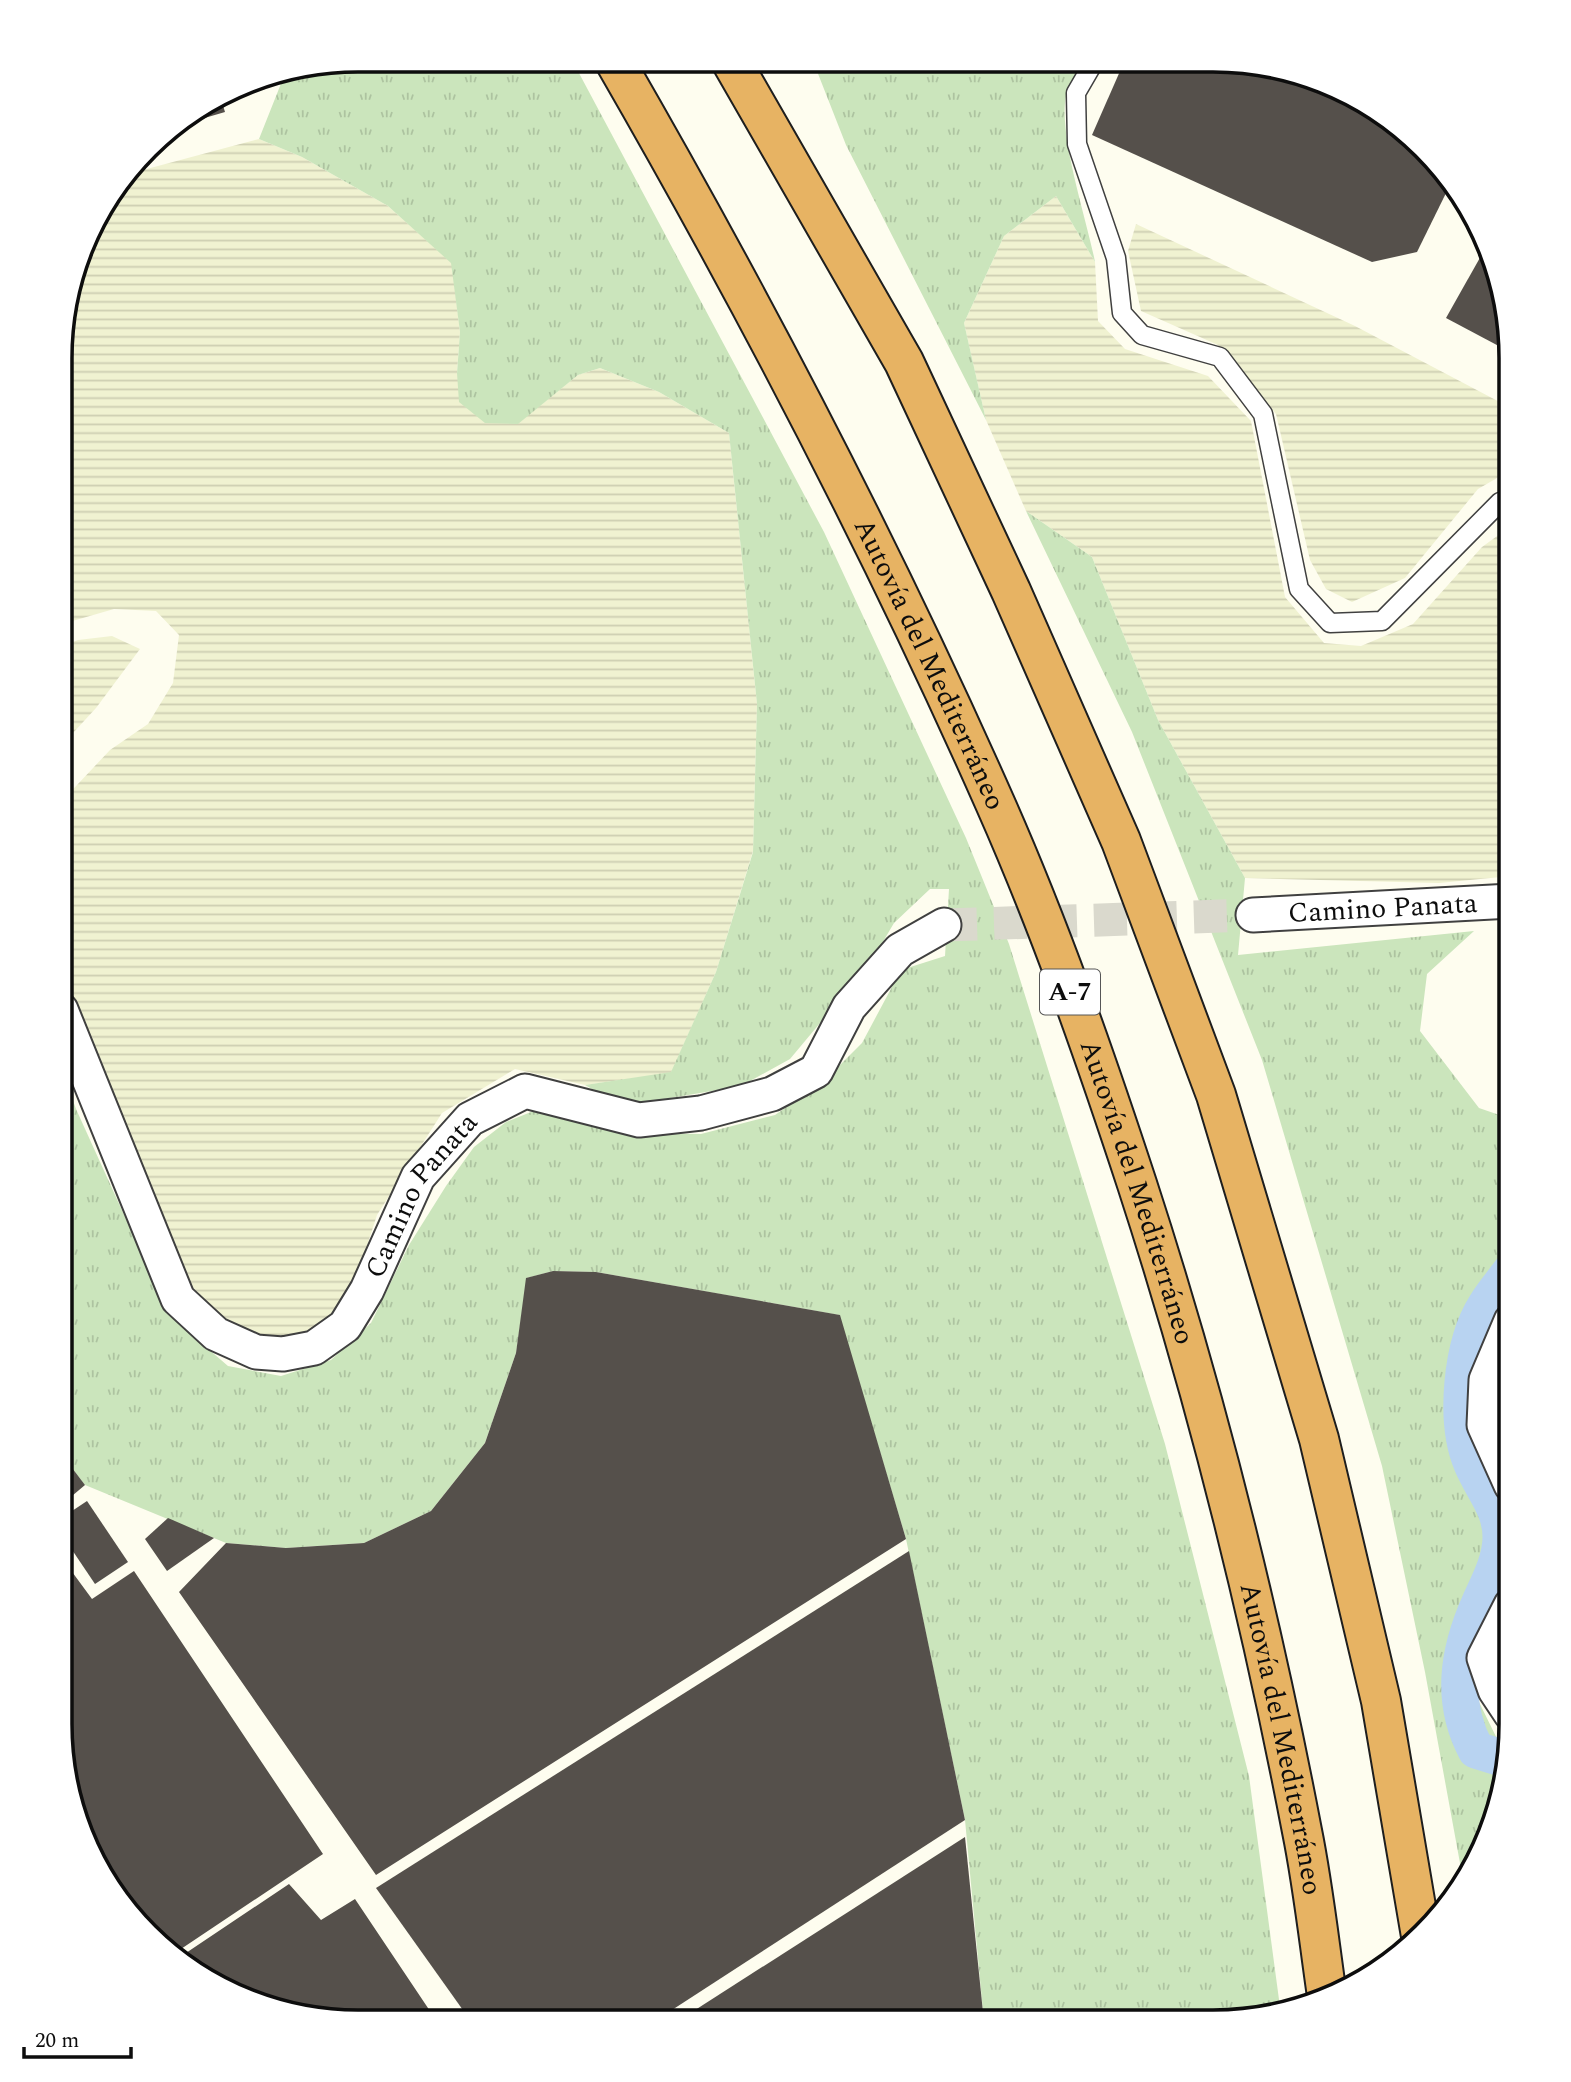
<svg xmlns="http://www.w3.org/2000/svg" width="1571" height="2082" font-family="Spectral,serif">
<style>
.farmland{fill:url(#farmland-rules)}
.grass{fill:url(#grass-tufts)}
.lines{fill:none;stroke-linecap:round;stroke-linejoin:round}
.canal{stroke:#b8d3f1;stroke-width:37}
.building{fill:#55504b}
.street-tunnel{stroke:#dad9cd;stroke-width:33;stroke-dasharray:33 17;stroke-linecap:butt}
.lane-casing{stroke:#404040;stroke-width:21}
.street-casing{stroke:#404040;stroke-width:37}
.highway-casing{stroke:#1e1e1e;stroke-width:42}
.lane{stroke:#fff;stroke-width:18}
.street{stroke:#fff;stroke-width:33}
.highway{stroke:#e7b363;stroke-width:38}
.labels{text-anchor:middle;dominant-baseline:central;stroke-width:7;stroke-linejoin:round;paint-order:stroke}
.shield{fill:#fff;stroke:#565656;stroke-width:2}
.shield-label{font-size:26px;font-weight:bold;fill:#0d0d0d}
.street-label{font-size:28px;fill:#0d0d0d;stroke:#fff}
.rim{fill:none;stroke:#0d0d0d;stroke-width:3.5}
</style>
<defs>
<pattern id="farmland-rules" width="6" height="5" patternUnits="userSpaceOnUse" patternTransform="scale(1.75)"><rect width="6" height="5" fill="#f0f2d1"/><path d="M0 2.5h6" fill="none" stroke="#cdceb2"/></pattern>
<pattern id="grass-tufts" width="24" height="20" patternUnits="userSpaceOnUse" patternTransform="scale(1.75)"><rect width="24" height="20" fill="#cbe5bc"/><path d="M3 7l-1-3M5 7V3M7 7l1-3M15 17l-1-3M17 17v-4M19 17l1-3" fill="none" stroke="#adc3a0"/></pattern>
</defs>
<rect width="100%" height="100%" fill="#fefdef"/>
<!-- farmland -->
<g class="farmland">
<polygon points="259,139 302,157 388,206 452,263 460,332 457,373 518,423 578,375 600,368 659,392 729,433 757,704 753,851 716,972 671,1073 585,1085 515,1069 442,1113 377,1215 353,1289 325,1329 284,1340 226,1326 186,1279 61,974 61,802 110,750 148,724 173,683 179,635 156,611 114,609 62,624 62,318 99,209 128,174"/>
<polygon points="1056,196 1095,262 1098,321 1125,349 1208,376 1251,421 1285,597 1324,643 1361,646 1413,624 1482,547 1511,526 1511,876 1439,883 1245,878 1158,720 1092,557 1026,511 986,420 964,323 1004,236"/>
<polygon points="1136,224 1355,326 1511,408 1511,470 1478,489 1405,578 1352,602 1326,589 1310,560 1276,414 1218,345 1141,311 1128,251"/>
<polygon points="112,636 140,649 96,708 61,746 62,646 78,640"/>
</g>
<!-- grass -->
<g class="grass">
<polygon points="357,60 572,60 824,532 966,838 1009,944 1165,1444 1249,1776 1280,2007 1214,2022 984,2022 965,1820 906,1539 839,1315 596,1272 553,1271 527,1278 516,1353 485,1443 431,1511 364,1543 286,1548 226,1543 85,1485 60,1452 61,1067 76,1109 155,1283 185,1329 228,1366 281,1376 331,1360 371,1323 409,1245 446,1186 474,1147 506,1122 536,1110 624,1133 701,1134 775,1115 825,1080 862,1043 901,970 945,956 949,889 930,889 894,923 871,962 790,1059 741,1086 647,1102 615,1102 585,1085 671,1072 716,972 753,852 757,704 729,433 659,392 600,368 578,375 518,424 485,423 459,402 457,373 460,332 451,263 388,206 302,157 259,139 286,71"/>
<path d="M813,61L1082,62C1078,72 1069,85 1066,96C1058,135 1087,220 1095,262L1056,196L1004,236L964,323L986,420L846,145Z"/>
<polygon points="1026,511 1092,557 1158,720 1245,878 1238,955 1474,931 1427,974 1420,1031 1479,1108 1511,1119 1511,1285 1493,1305 1473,1364 1469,1436 1498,1489 1509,1525 1508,1556 1466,1655 1478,1700 1508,1761 1496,1821 1464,1885 1425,1672 1382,1466 1262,1060 1132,732"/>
</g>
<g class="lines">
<!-- canal -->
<path class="canal" d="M1508,1760L1476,1750C1450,1701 1458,1651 1480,1602C1489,1582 1501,1560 1501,1537C1501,1508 1483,1490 1472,1464C1454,1422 1461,1344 1486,1305C1493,1293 1503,1282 1511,1271"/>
</g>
<!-- building -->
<g class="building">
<polygon points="1124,62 1253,62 1327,82 1395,121 1449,187 1417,252 1372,262 1092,135"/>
<polygon points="221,99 225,112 174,127 174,126"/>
<polygon points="1486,247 1510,352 1446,318"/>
<polygon points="553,1271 596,1272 840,1315 906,1539 376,1875 179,1592 226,1543 286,1548 364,1543 431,1511 485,1443 516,1353 526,1278"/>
<polygon points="60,1452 85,1485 60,1506"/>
<polygon points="87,1501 128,1562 95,1584 60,1532 60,1519"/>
<polygon points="168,1518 214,1538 167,1571 145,1539"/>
<polygon points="909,1551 965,1820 655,2021 470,2020 376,1888"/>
<polygon points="67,1565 92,1599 134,1571 323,1854 172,1955 134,1921 90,1857 60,1725 60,1570"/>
<polygon points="965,1837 984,2022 678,2021"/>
<polygon points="289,1884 321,1920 355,1899 436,2020 319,2020 191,1972 177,1959"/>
</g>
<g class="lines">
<!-- street-tunnel -->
<polyline class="street-tunnel" points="944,925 1253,915"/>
<!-- lane casing -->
<g class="lane-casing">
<polyline id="lane" points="1094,62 1076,93 1077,144 1116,258 1122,313 1142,335 1220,357 1263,414 1299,589 1330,623 1382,621 1500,502 1511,498"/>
</g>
<!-- street casing -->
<g class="street-casing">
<g id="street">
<path id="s1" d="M1253,915L1511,901"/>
<path id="s2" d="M61,1010L178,1299L216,1334L256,1352L283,1354L314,1348L345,1326L367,1290L418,1177L470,1119L525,1091L639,1120L701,1113L772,1094L816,1071L849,1007L900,950L944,925"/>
<polyline points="1511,1485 1484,1425 1486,1380 1511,1321"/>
<polyline points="1511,1714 1495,1690 1484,1658 1511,1605"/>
</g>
</g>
<!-- highway casing -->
<g class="highway-casing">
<g id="highway">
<path id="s3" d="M614,60C753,301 882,548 995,803C1050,927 1095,1056 1137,1184C1206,1396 1260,1612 1302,1831C1313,1885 1319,1941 1327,1996"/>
<polyline points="731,61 904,362 1011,591 1121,841 1216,1095 1319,1439 1381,1701 1421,1936"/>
</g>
</g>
<!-- lane -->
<use href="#lane" class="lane"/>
<!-- street -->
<use href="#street" class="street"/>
<!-- highway -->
<use href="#highway" class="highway"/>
</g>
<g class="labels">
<!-- shield labels -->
<rect class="shield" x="1040" y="969.5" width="60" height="45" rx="5"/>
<g class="shield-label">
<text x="1070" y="992">A-7</text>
</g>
<!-- street labels -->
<g class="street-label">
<text stroke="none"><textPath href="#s3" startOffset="682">Autovía del Mediterráneo</textPath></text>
<text stroke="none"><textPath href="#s1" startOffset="130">Camino Panata</textPath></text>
<text stroke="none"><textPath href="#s3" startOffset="1250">Autovía del Mediterráneo</textPath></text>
<text stroke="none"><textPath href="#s2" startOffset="656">Camino Panata</textPath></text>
<text stroke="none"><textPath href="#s3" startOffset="1816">Autovía del Mediterráneo</textPath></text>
</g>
</g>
<!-- crop -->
<path d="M0 0H1571V2082H0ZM358 72H1213A286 286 0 0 1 1499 358V1724A286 286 0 0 1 1213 2010H358A286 286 0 0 1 72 1724V358A286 286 0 0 1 358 72Z" fill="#fff" fill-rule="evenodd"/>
<path class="rim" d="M358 72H1213A286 286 0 0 1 1499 358V1724A286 286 0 0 1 1213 2010H358A286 286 0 0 1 72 1724V358A286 286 0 0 1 358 72Z"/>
<!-- scale -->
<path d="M24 2047v10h107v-10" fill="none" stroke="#0d0d0d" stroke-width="3.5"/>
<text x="35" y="2047" font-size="21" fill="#0d0d0d" stroke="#ffffff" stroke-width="5" paint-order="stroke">20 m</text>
</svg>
